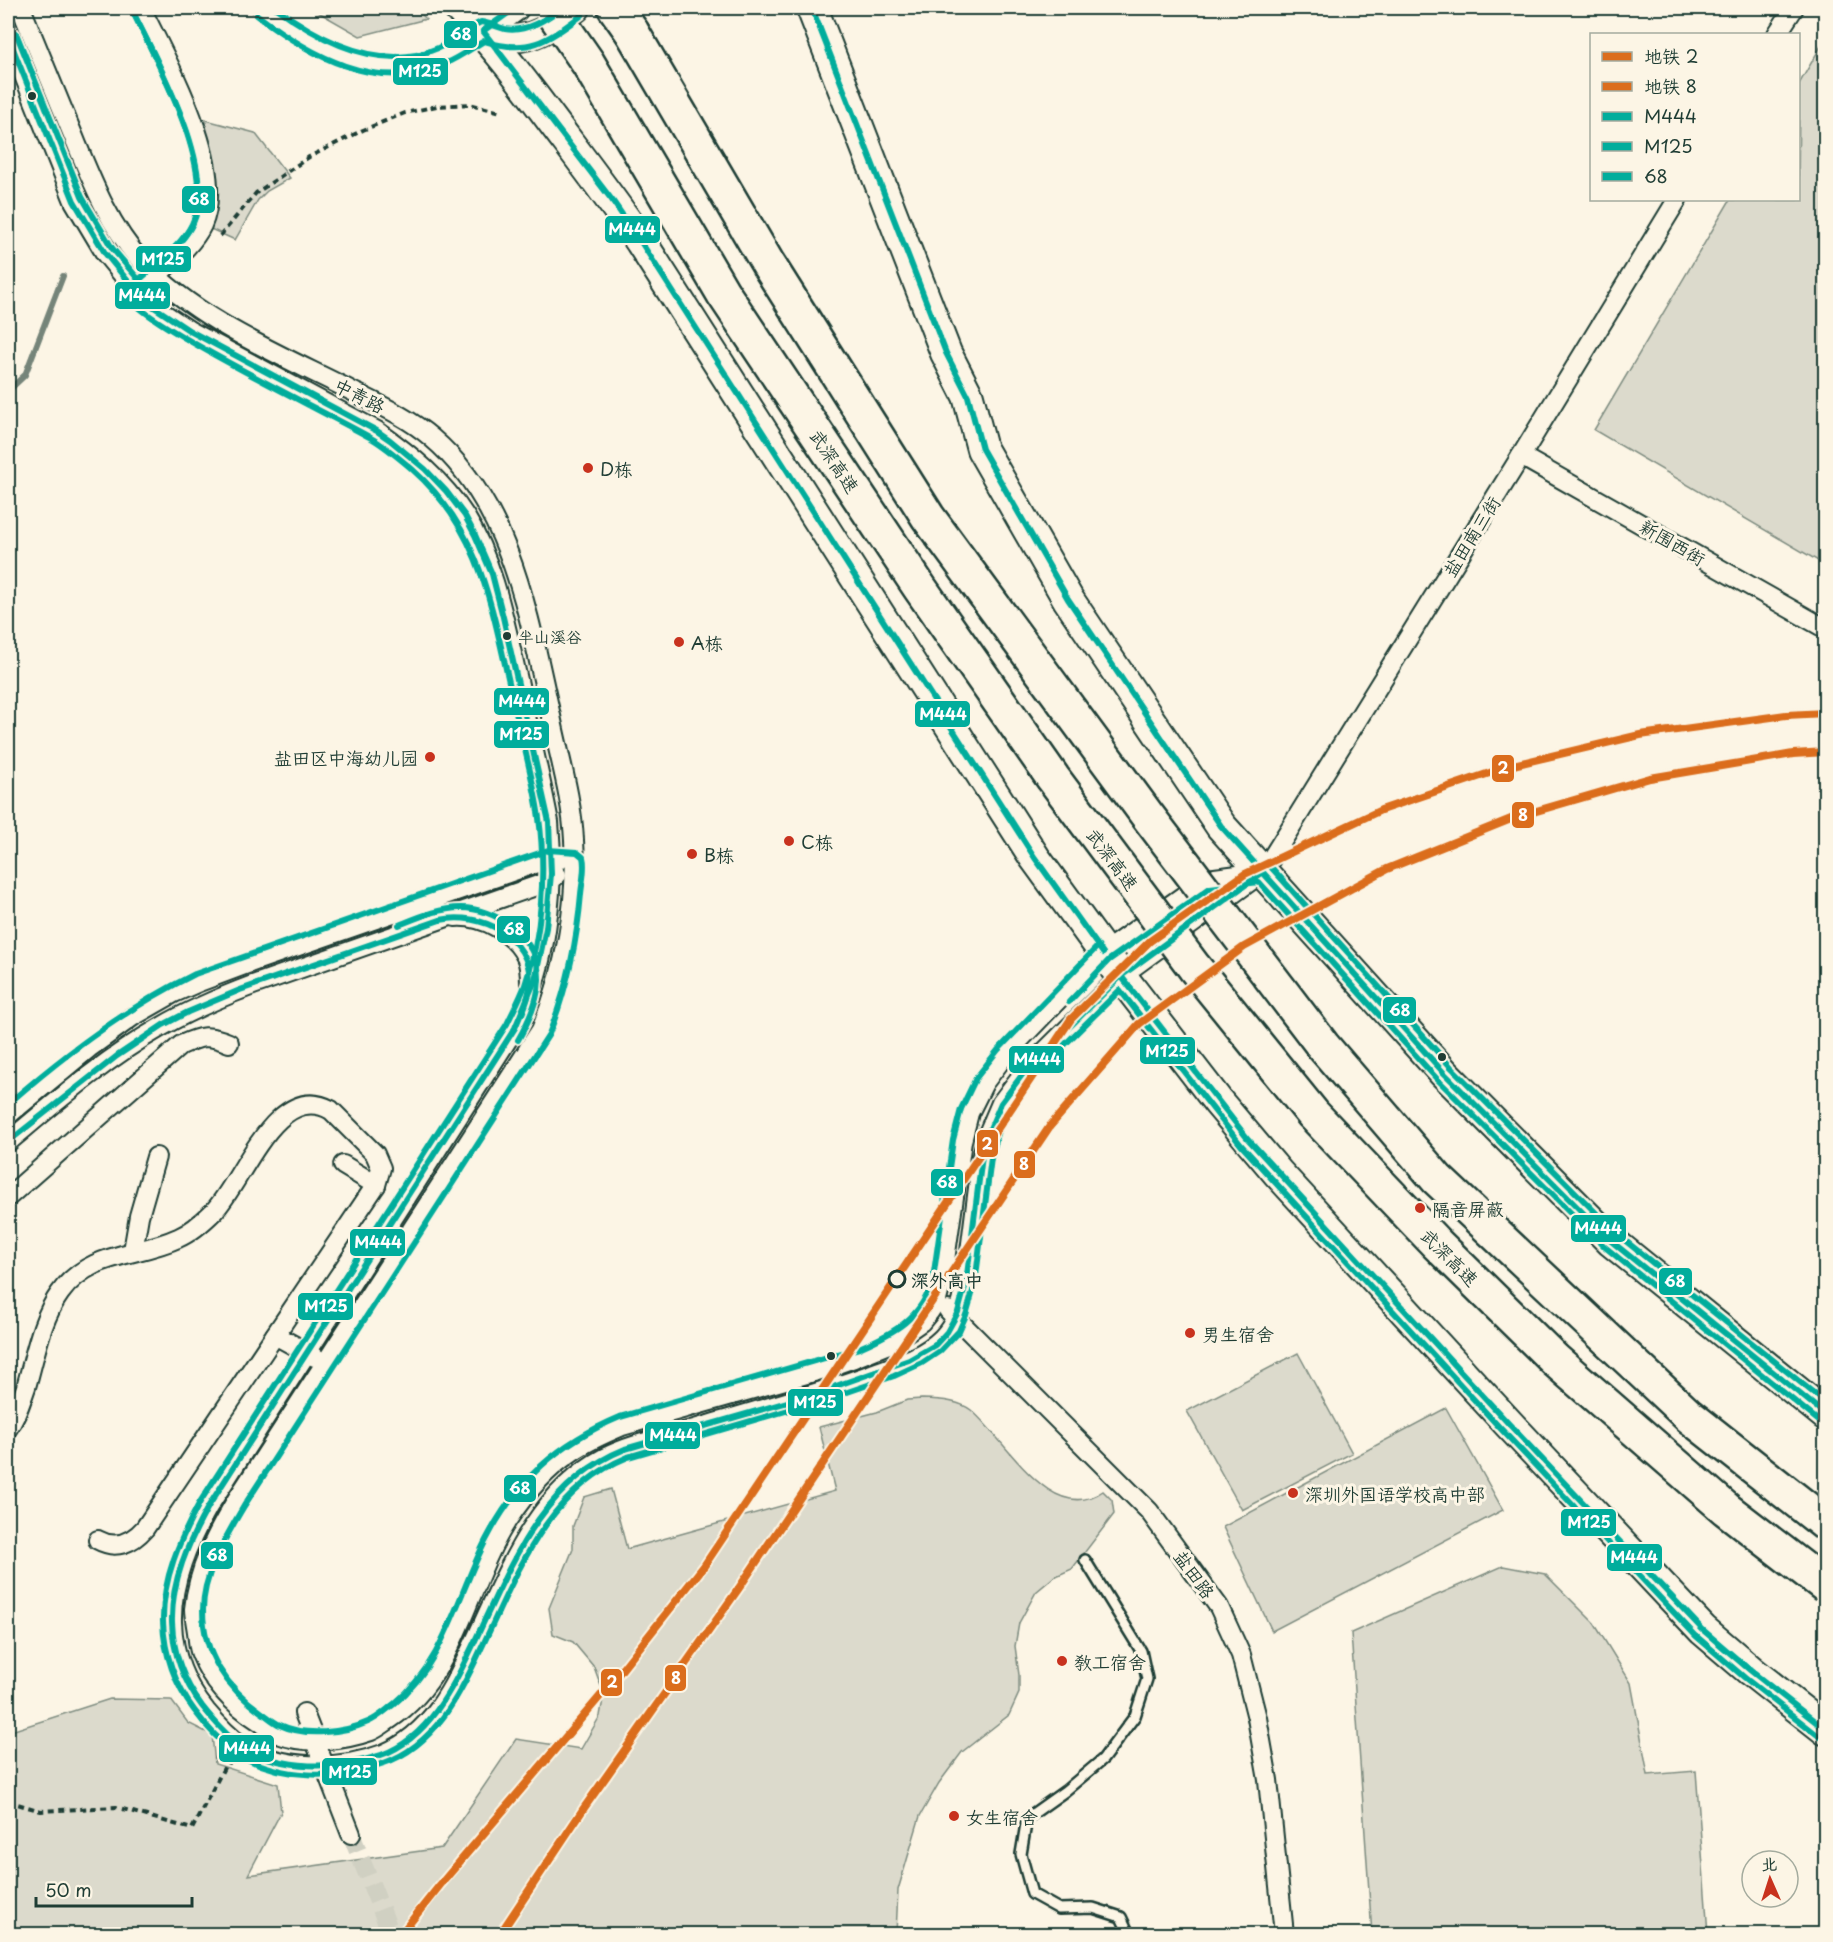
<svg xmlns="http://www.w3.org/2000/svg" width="1833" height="1942" font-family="'Playpen Sans','LXGW WenKai TC',sans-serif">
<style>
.green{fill:#dcdacc;stroke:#7e8c80;stroke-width:1.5}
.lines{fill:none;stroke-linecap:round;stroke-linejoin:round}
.stream{stroke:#758479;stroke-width:6}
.minor-tunnel{stroke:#d0d0c2;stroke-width:18;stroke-dasharray:18 9;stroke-linecap:butt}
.service-casing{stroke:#1f3d34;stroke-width:14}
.minor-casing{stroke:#1f3d34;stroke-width:22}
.secondary-casing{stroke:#1f3d34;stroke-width:30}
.primary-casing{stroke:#1f3d34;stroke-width:34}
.motorway-casing{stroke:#1f3d34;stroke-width:38}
.path{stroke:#1f3d34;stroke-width:4;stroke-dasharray:6 4.5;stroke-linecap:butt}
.service{stroke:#fcf5e5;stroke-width:9}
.minor{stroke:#fcf5e5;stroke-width:18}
.secondary{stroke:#fcf5e5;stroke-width:26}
.primary{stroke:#fcf5e5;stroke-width:30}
.motorway{stroke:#fcf5e5;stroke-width:33}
.motorway-bridge-casing{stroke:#1f3d34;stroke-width:38;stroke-linecap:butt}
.motorway-bridge{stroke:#fcf5e5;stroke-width:33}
.bus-1-casing{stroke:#fcf5e5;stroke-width:10}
.bus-2-casing{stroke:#fcf5e5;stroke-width:10}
.bus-3-casing{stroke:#fcf5e5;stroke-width:10}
.bus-1{stroke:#01ad9c;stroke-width:6}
.bus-2{stroke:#01ad9c;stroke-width:6}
.bus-3{stroke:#01ad9c;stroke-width:6}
.metro-1-casing{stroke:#fcf5e5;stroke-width:12}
.metro-2-casing{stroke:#fcf5e5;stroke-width:12}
.metro-1{stroke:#db6d1c;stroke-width:8}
.metro-2{stroke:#db6d1c;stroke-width:8}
.bus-dot{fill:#1f3d34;stroke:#fcf5e5;stroke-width:2}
.poi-dot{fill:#c8321e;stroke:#fcf5e5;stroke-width:2}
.stop-dot{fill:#fcf5e5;stroke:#1f3d34;stroke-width:3}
.labels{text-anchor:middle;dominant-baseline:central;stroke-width:6;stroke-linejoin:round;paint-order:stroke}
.bus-label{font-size:16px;fill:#1f3d34;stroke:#fcf5e5;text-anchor:start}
.street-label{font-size:18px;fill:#1f3d34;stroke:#fcf5e5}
.poi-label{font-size:18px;fill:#1f3d34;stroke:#fcf5e5;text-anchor:start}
.stop-label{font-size:18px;font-weight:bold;fill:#1f3d34;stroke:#fcf5e5;text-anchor:start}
.line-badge{stroke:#fcf5e5;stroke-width:2}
.badge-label{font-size:16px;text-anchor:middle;font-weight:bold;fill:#fff}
</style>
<rect width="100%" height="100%" fill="#fcf5e5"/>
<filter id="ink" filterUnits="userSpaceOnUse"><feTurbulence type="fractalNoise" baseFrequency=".0167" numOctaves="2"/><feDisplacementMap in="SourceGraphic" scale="12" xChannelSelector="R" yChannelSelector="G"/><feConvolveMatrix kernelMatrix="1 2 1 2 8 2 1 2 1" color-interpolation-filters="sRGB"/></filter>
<g filter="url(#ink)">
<!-- green -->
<g class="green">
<polygon points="311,8 416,8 426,19 360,36"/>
<polygon points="1825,39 1825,565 1594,430 1730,200 1798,200 1799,84"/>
<polygon points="206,120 255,133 290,178 267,191 258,200 235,240 204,226"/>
<polygon points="1298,1353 1352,1453 1242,1510 1187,1411"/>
<path d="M922,1399C938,1399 958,1400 971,1410C1004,1437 1051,1528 1103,1491L1112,1500L1114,1514L1072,1569L1054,1577L1036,1592L1019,1623L1015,1646L1019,1675V1693L1009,1715L962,1752L939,1783L920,1816L898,1890L896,1934H8V1732L110,1699L171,1700L188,1723L212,1735L215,1764L278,1784L281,1812L248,1875L442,1848L516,1739L581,1749L600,1716L604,1694L594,1667L573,1642L553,1634L549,1608L573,1549V1526L584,1497L611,1489L627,1549L835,1491L819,1427L877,1412L907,1400Z"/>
<polygon points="1446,1408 1503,1510 1272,1631 1223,1527"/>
<polygon points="1503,1566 1545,1574 1594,1623 1631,1683 1648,1775 1696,1771 1708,1934 1372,1934 1351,1633"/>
</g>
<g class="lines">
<!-- stream -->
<polyline class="stream" points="8,391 25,375 63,276"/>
<!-- minor-tunnel -->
<polyline class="minor-tunnel" points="351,1834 391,1934"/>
<!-- service casing -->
<g class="service-casing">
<polyline id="service" points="1085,1560 1141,1651 1147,1679 1135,1716 1103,1759 1065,1791 1027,1818 1021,1854 1032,1894 1059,1909 1093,1908 1121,1917 1129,1934"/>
</g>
<!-- minor casing -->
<g class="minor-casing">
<g id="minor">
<path d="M21,8C37,48 54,89 71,130C90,176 108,225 142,262C198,321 279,354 350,390C378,404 408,417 432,438C512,506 529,619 551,716C559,756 572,798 574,840C578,903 565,972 541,1030L236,1501C216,1535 198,1569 194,1609C194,1616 196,1624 197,1632C198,1639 198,1647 201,1654C212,1682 234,1705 259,1721C265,1725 271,1731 278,1734C307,1745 342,1741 371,1731C378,1728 384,1723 390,1719C458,1674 466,1583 508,1519C524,1495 546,1469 570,1453C586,1441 604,1434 622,1426L817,1371L854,1358L891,1343L921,1322L930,1311L937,1300L942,1281L962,1141L969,1113L984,1083L1005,1055L1103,953L1207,879L1261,872"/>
<path d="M141,8C166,60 228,168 202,225C191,248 166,265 149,283"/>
<path d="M262,8C311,47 375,83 439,57C454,50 468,40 483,31"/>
<polyline points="1777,34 1794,8"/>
<path d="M8,36L74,201L105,253L131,285L154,307L190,331L377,431C411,455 442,480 465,516C495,564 505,625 518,680C528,727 540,775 549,822C555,890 547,968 515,1028L208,1507C188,1542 171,1581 172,1622C173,1656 185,1685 206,1711C217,1724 228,1736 241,1745C281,1771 340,1770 383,1754C433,1734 455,1684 476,1639C507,1573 536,1494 604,1458C631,1444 663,1438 691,1430C752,1412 813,1396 872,1374C896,1365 923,1357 942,1338C957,1323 961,1303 966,1283L982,1156L989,1131L1001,1103L1025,1071L1121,976L1263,872L1521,456L1677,200"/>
<polyline points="1521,456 1826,629"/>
<path d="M455,917C482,915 514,932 526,957C530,965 530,975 530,984"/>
<polyline points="8,1115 89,1048 132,1017 174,993 199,982 255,961 508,873 551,858 561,859"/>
<path d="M8,1142C57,1101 105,1059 161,1027C190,1010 221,997 253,985L550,881L557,875"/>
<polyline points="343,1165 376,1185"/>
<path d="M8,1197L181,1045C201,1036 208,1034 229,1043"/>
<polyline points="133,1251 139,1216 156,1157"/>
<polyline points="948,1310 1149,1511 1219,1607 1241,1655 1257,1718 1268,1780 1284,1934"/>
<polyline points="275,1335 315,1357"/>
<path d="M8,1428C17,1416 21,1401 26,1387C35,1356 41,1319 60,1293C90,1251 137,1257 178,1238C192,1232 204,1221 214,1211C243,1181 276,1080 331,1110L375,1154L381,1168L376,1185L145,1528C132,1543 116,1550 98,1540"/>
<polyline points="304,1713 351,1834"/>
</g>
</g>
<!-- secondary casing -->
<g class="secondary-casing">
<g id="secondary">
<path d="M483,31C490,33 498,36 505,38C534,42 556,23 577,8"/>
<polyline points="483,31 515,8"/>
</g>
</g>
<!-- primary casing -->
<g class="primary-casing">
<g id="primary">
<path d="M459,8C494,43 524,83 553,122C583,162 613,201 641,242L1035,858L1121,976L1219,1103L1278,1173L1508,1423L1703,1630L1751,1671L1826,1730"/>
<polyline points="812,8 946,353 968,396 982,449 1068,599 1221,826 1444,1073 1611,1241 1826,1415"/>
</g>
</g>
<!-- motorway casing -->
<g class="motorway-casing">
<polyline id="motorway" points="615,8 632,32"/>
</g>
<!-- path -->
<g class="path">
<polyline points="220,236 256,193 309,157 363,130 405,113 437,106 470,104 501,112"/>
<polyline points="8,1804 14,1803 41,1811 116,1807 192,1829 227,1762 231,1763"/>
</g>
<!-- service -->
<use href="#service" class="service"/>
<!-- minor -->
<use href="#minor" class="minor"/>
<!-- secondary -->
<use href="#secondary" class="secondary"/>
<!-- primary -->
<use href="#primary" class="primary"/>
<!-- motorway -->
<use href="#motorway" class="motorway"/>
<!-- motorway-bridge casing -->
<g class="motorway-bridge-casing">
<g id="motorway-bridge">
<polyline points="550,8 588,63 723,293 920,588 1053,778 1194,967 1313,1114 1437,1244 1555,1360 1726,1509 1826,1586"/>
<polyline points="632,32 768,264 928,517 1147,815 1323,1046 1437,1179 1689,1416 1826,1524"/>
</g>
</g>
<!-- motorway-bridge -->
<use href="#motorway-bridge" class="motorway-bridge"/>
<!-- bus-1 casing -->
<g class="bus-1-casing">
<g id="bus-1">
<polyline points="515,8 483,31 612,200 641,242 1035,858 1103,953"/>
<polyline points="812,8 946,353 968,396 982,449 1068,599 1221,826 1444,1073 1611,1241 1826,1415"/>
<path d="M8,36L74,201L105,253L131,285L154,307L190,331L377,431L390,440L425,469L446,491L465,516L475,535L492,574L503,617L549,822L551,874L546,928L535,980L515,1028L208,1507C188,1543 171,1581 172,1622C173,1653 184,1682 202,1706C213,1720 226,1735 240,1745C281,1771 336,1770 381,1755C429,1738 453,1687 474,1643C510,1567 540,1483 625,1449L805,1397L909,1360L935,1345L947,1332L958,1312L966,1283L982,1156L989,1131L1001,1103L1025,1071L1121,976L1263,872"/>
<polyline points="1121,976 1248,1139 1508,1423 1703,1630 1751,1671 1826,1730"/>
<path d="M8,1142L117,1056L163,1025L188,1012L240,990L440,920C480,911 531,936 530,983C530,994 526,1004 522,1014"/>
</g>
</g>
<!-- bus-2 casing -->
<g class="bus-2-casing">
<g id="bus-2">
<path d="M133,12C157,62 218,171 192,224C181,248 150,269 131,287C130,291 128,292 129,296C138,322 335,417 371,438C385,446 399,458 412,469C481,530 491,605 511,691C520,733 533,775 539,818C546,870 542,936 525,985C520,999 513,1011 507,1024L200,1502C180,1539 162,1579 163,1622C164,1653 175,1685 194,1710C205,1725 219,1741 235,1752C278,1780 337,1780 384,1763C434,1746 460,1695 481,1649C516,1576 546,1490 628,1457L830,1398L894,1376L922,1363L940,1351L959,1331L966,1315L975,1284L991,1158L998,1134L1009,1108L1032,1077L1120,990L1241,1145L1501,1429L1696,1636L1745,1678L1820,1737"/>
<path d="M257,15C309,55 377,94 444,64C458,58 471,49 484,41C529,55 547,41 582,15"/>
<polyline points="1069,1002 1109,960 1210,888 1259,882 1437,1079 1605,1247 1820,1422"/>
</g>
</g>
<!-- bus-3 casing -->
<g class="bus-3-casing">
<g id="bus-3">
<path d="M276,8C321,41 382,73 438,48C453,41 466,29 481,22C490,23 497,27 505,29C526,33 546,19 562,8"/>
<path d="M16,33L82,197L112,248L139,280C155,265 183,244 193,223C218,169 157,62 133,12"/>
<polyline points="1270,866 1451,1067 1617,1234 1826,1403"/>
<path d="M399,925C419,917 439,908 461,908C478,908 496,915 509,925C553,959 542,998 518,1040"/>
<path d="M8,1104C66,1053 126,1008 195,974L548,850L577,852L583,857C586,868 582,882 581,894C577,942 567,989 549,1034L244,1506C226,1537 203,1573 203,1610C203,1654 227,1688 261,1712C267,1716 273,1722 280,1725C305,1737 344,1733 368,1722C378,1718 386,1710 394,1704C445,1662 457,1596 486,1540C517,1480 558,1443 620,1417L859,1348C894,1333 922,1318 933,1279L953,1140L961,1109L976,1078L998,1050L1097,947"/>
</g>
</g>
<!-- bus-1 -->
<use href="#bus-1" class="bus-1"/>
<!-- bus-2 -->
<use href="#bus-2" class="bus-2"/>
<!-- bus-3 -->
<use href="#bus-3" class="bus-3"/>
<!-- metro-1 casing -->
<g class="metro-1-casing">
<polyline id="metro-1" points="401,1934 440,1885 608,1687 704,1566 1071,1019 1150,941 1245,874 1381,810 1513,765 1640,735 1786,715 1826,713"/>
</g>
<!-- metro-2 casing -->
<g class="metro-2-casing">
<polyline id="metro-2" points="500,1934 584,1808 739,1588 1050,1126 1139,1024 1244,947 1387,869 1516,817 1650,778 1793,754 1826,752"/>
</g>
<!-- metro-1 -->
<use href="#metro-1" class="metro-1"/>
<!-- metro-2 -->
<use href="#metro-2" class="metro-2"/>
</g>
</g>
<!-- markers -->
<g class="bus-dot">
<circle cx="32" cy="96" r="5"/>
<circle cx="507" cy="636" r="5"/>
<circle cx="1442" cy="1057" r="5"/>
<circle cx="831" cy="1356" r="5"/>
</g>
<g class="poi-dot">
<circle cx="588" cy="468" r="6"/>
<circle cx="679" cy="642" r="6"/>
<circle cx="430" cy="757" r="6"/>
<circle cx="789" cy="841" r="6"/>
<circle cx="692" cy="854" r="6"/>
<circle cx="1420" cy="1208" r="6"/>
<circle cx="1190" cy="1333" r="6"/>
<circle cx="1293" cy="1493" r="6"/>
<circle cx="1062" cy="1661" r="6"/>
<circle cx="954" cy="1816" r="6"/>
</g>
<circle class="stop-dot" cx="897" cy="1279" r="8"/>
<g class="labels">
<!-- bus labels -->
<g class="bus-label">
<text x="518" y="636">半山溪谷</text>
</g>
<!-- street labels -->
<g class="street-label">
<text transform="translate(360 395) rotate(27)">中青路</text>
<text transform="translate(835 461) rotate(56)">武深高速</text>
<text transform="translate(1471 536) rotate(-58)">盐田南三街</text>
<text transform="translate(1673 542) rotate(30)">新围西街</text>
<text transform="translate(1113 859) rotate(53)">武深高速</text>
<text transform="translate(1450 1257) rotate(45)">武深高速</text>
<text transform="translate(1195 1574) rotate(54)">盐田路</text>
</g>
<!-- poi labels -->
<g class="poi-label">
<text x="600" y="468">D栋</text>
<text x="691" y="642">A栋</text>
<text x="418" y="757" text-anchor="end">盐田区中海幼儿园</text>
<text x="801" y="841">C栋</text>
<text x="704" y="854">B栋</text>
<text x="1432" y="1208">隔音屏蔽</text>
<text x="1202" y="1333">男生宿舍</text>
<text x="1305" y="1493">深圳外国语学校高中部</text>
<text x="1074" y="1661">教工宿舍</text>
<text x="966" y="1816">女生宿舍</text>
</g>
<!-- stop labels -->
<g class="stop-label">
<text x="911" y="1279">深外高中</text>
</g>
</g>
<g class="line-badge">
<rect x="443" y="20" width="35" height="29" rx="6" fill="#01ad9c"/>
<rect x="392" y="57" width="57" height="29" rx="6" fill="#01ad9c"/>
<rect x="181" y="185" width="35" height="29" rx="6" fill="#01ad9c"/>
<rect x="604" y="215" width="57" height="29" rx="6" fill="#01ad9c"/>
<rect x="135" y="245" width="57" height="28" rx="6" fill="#01ad9c"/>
<rect x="114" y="281" width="57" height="29" rx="6" fill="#01ad9c"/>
<rect x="493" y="687" width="57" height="29" rx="6" fill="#01ad9c"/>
<rect x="914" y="700" width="57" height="28" rx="6" fill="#01ad9c"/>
<rect x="493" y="720" width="57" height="29" rx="6" fill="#01ad9c"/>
<rect x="1491" y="754" width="24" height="29" rx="6" fill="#db6d1c"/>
<rect x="1511" y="801" width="24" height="28" rx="6" fill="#db6d1c"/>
<rect x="496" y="915" width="35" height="29" rx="6" fill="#01ad9c"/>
<rect x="1382" y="996" width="35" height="28" rx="6" fill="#01ad9c"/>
<rect x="1139" y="1036" width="57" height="29" rx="6" fill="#01ad9c"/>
<rect x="1008" y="1045" width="57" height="29" rx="6" fill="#01ad9c"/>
<rect x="976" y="1129" width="23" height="29" rx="6" fill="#db6d1c"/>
<rect x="1013" y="1150" width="23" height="29" rx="6" fill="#db6d1c"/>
<rect x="930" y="1168" width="34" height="29" rx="6" fill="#01ad9c"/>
<rect x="1570" y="1214" width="57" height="29" rx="6" fill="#01ad9c"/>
<rect x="349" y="1228" width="57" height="29" rx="6" fill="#01ad9c"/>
<rect x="1658" y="1267" width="35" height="29" rx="6" fill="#01ad9c"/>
<rect x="297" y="1292" width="57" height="29" rx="6" fill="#01ad9c"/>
<rect x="787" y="1388" width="57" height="29" rx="6" fill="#01ad9c"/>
<rect x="644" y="1421" width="57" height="29" rx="6" fill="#01ad9c"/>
<rect x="503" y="1474" width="34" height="29" rx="6" fill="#01ad9c"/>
<rect x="1560" y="1508" width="57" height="29" rx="6" fill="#01ad9c"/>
<rect x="200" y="1541" width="34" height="29" rx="6" fill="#01ad9c"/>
<rect x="1606" y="1543" width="57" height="29" rx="6" fill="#01ad9c"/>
<rect x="664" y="1664" width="23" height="28" rx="6" fill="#db6d1c"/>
<rect x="600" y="1668" width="23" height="29" rx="6" fill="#db6d1c"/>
<rect x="218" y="1734" width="57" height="29" rx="6" fill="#01ad9c"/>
<rect x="321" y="1757" width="57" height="29" rx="6" fill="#01ad9c"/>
</g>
<g class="badge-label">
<text x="461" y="40">68</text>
<text x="420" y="77">M125</text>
<text x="199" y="205">68</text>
<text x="632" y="235">M444</text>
<text x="163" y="265">M125</text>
<text x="142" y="301">M444</text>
<text x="522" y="707">M444</text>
<text x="943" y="720">M444</text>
<text x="521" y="740">M125</text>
<text x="1503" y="774">2</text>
<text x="1523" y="821">8</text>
<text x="514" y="935">68</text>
<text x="1400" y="1016">68</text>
<text x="1167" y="1057">M125</text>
<text x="1037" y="1065">M444</text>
<text x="987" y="1150">2</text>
<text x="1024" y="1170">8</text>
<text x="947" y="1188">68</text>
<text x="1598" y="1234">M444</text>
<text x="378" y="1248">M444</text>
<text x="1675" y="1287">68</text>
<text x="326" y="1312">M125</text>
<text x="815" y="1408">M125</text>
<text x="673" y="1441">M444</text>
<text x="520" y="1494">68</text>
<text x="1589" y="1528">M125</text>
<text x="217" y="1561">68</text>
<text x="1634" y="1563">M444</text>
<text x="676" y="1684">8</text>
<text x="612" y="1688">2</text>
<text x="247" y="1754">M444</text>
<text x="350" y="1778">M125</text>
</g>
<!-- margin -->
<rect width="1833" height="1942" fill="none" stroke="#fcf5e5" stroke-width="30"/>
<rect x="15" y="15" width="1803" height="1912" fill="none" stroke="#1f3d34" stroke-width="2" filter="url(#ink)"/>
<!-- legend -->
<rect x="1590" y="33" width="210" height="168" fill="#fcf5e5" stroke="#a4ab9e" stroke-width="1.5"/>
<rect x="1602" y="52" width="30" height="9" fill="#db6d1c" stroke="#a4ab9e" stroke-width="1.5"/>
<text x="1644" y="63" font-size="18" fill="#1f3d34">地铁 2</text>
<rect x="1602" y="82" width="30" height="9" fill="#db6d1c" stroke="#a4ab9e" stroke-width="1.5"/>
<text x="1644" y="93" font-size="18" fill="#1f3d34">地铁 8</text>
<rect x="1602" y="112" width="30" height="9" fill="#01ad9c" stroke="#a4ab9e" stroke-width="1.5"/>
<text x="1644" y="123" font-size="18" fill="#1f3d34">M444</text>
<rect x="1602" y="142" width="30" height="9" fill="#01ad9c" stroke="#a4ab9e" stroke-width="1.5"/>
<text x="1644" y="153" font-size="18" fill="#1f3d34">M125</text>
<rect x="1602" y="172" width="30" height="9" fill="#01ad9c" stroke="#a4ab9e" stroke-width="1.5"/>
<text x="1644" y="183" font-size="18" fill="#1f3d34">68</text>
<!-- north arrow -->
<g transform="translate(1770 1879) rotate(357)"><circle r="28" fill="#fcf5e5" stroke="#a4ab9e" stroke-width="1.5"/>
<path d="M0-4.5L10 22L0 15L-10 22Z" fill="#c8321e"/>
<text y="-9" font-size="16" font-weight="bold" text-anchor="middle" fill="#1f3d34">北</text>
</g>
<!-- scale -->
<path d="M36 1897v9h156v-9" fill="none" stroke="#1f3d34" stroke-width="3"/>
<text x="45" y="1897" font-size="18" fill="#1f3d34" stroke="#fcf5e5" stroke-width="4.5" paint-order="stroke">50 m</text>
</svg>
